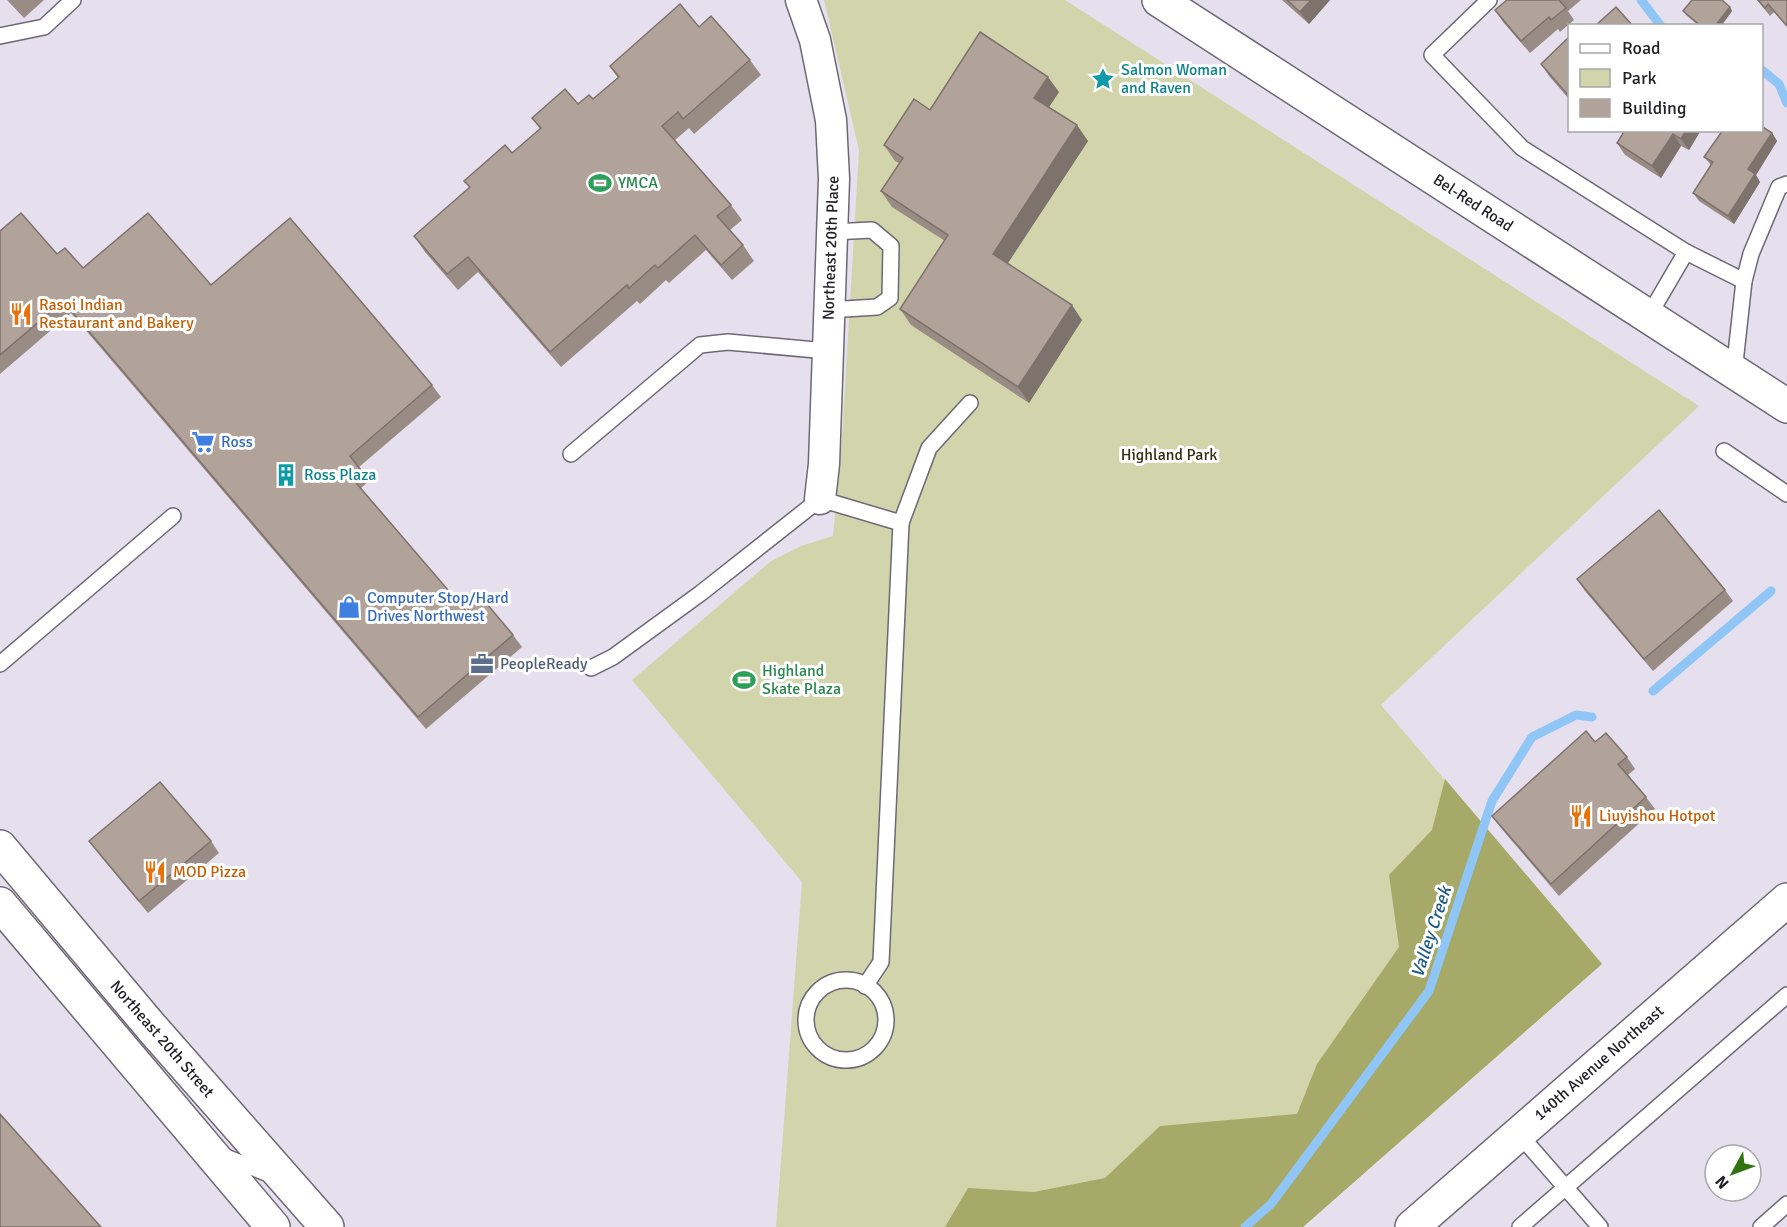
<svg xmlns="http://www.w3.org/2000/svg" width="1787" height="1227" font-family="Signika,sans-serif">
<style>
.green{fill:#d2d5ab}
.forest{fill:#a6a967}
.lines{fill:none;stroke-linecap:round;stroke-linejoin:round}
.stream{stroke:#8fc6f5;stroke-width:9}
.service-casing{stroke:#6e6875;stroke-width:18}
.minor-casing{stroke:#6e6875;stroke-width:33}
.secondary-casing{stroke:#6e6875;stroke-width:36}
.primary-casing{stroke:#6e6875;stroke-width:36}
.service{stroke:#fff;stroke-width:15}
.minor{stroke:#fff;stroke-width:30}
.secondary{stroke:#fff;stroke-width:33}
.primary{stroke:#fff;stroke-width:33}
.wall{fill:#998c84}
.shaded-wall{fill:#7d726c}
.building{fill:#b2a39a;stroke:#7d726c;stroke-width:1.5}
.labels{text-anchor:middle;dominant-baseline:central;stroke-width:6;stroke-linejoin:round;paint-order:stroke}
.culture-label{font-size:16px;fill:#0d838f;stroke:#fff;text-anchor:start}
.leisure-label{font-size:16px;fill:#27864d;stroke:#fff;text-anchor:start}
.street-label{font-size:16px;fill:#232126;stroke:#fff}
.food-label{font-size:16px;fill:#c56008;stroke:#fff;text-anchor:start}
.shop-label{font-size:16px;fill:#366cbe;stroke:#fff;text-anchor:start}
.park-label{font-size:16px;fill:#2e2f11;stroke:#fff}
.service-label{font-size:16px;fill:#4e5e75;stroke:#fff;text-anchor:start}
.water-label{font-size:18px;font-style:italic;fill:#1e5a87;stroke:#fff}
</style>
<rect width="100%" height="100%" fill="#e6dfee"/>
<!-- green -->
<polygon class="green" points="824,0 1065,0 1699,406 1381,705 1602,964 1303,1227 776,1227 802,882 632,680 771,561 801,546 833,536 842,438 859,150"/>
<!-- forest -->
<polygon class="forest" points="1445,779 1602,964 1303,1227 945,1227 968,1188 1034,1192 1105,1178 1160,1126 1297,1114 1317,1064 1399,947 1389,875 1432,830"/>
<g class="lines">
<!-- stream -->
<g class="stream">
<polyline points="1641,0 1661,26"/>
<polyline points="1762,70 1779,84 1787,103"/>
<polyline points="1653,691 1771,591"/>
<polyline points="1245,1227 1271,1204 1429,991 1492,801 1532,737 1576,715 1592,717"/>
</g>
<!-- service casing -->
<g class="service-casing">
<g id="service">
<polyline points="1489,0 1432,55 1522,148 1686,252 1648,317"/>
<polyline points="0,36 44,27 73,0"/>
<polyline points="1686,252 1744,281"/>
<polyline points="828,310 877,307 890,298 891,246 872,230 832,232"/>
<polyline points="1734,372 1744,281 1751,254 1779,187 1787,184"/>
<polyline points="1724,451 1787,494"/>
<polyline points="571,454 700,345 728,342 827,351"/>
<polyline points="901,523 929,448 970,403"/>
<polyline points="0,664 173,516"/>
<polyline points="591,668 613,657 701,593 820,499 901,523 881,962 865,986"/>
<circle cx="846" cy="1020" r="40"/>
<polyline points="1519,1134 1600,1227"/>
<polyline points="221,1155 271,1175"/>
<polyline points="1520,1227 1787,995"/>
<polyline points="1761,1227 1787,1204"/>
</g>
</g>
<!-- minor casing -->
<g class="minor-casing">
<polyline id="minor" points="801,0 815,40 831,120 834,179 824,464 820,499"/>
</g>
<!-- secondary casing -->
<g class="secondary-casing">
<g id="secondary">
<polyline points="0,847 152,1028 327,1227"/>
<polyline points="0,904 273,1227"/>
<polyline points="1412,1227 1787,900"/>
</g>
</g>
<!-- primary casing -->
<g class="primary-casing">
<polyline id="primary" points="1159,0 1787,406"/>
</g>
<!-- service -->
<use href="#service" class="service"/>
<!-- minor -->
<use href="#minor" class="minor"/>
<!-- secondary -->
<use href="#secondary" class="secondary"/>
<!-- primary -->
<use href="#primary" class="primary"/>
</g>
<!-- wall -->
<g class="wall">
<polygon points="7,0 44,0 24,18"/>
<polygon points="1282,0 1330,0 1309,24"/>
<polygon points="1507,0 1581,0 1568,11 1574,20 1560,32 1558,29 1530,53 1503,22 1495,10"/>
<polygon points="1757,0 1787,0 1787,27 1774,12 1770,16"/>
<polygon points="1730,7 1732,11 1721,26 1699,26 1686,15 1683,11"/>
<polygon points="699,27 750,60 761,75 694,134 689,128 675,140 731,205 742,220 730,230 743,245 754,261 732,280 706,250 669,283 666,280 640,304 637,301 561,367 478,272 458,290 425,252 414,236 470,188 464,181 512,153 540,129 532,118 593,99 618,78 610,66"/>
<polygon points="1569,37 1569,99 1549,76 1541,64"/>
<polygon points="1059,92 1049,107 1088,141 1008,263 1082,320 1029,403 911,325 900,309 945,241 892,207 881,191 899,163 895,161 884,145 930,110"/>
<polygon points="1625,130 1701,130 1689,150 1681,146 1661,178 1625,155 1617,143"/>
<polygon points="1772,133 1777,141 1756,175 1760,182 1734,224 1699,201 1693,193 1711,165 1704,157"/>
<polygon points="0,231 57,254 83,268 211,285 432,385 441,397 359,467 369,481 361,488 466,611 513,635 522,647 426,729 71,313 0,374"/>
<polygon points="1577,579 1725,590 1733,601 1653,671 1585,591"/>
<polygon points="1595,742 1627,757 1635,769 1628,775 1646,797 1655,809 1559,896 1501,828 1492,816"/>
<polygon points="89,841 211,841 219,853 148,913 98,853"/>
</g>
<!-- shaded-wall -->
<g class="shaded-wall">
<polygon points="1311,0 1330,0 1309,24 1300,12"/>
<polygon points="1730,7 1732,11 1721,26 1715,26"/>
<polygon points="1048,77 1059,92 1045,113 1034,98"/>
<polygon points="1077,125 1088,141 1004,269 993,254"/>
<polygon points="1686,130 1701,130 1689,150 1681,139"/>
<polygon points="1772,133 1777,141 1756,175 1760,182 1734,224 1728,216 1748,169"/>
<polygon points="1673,134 1681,146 1661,178 1652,166"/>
<polygon points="1072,305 1082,320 1029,403 1018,387"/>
</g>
<!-- building -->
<g class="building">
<polygon points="1287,0 1311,0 1300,12"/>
<polygon points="1507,0 1559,0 1566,8 1551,20 1549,17 1521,41 1495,10"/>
<polygon points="1692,0 1722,0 1730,7 1715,26 1701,26 1683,11"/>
<polygon points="1758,0 1787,0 1787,24 1786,25 1768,4 1765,8"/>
<polygon points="680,4 699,27 711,16 750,60 683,119 678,112 662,126 731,205 717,216 743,245 721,265 695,235 658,268 655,265 629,288 627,285 550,352 468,257 447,274 414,236 470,187 464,181 505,145 512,153 541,128 532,118 565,89 578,104 589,95 593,99 619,77 610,66"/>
<polygon points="1616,7 1633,26 1595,26"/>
<polygon points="980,32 1048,77 1034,98 1077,125 993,254 1072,305 1018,387 900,309 948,235 881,191 903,158 884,145 914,99 930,110"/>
<polygon points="1569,37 1569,94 1568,95 1541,64"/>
<polygon points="1761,126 1772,133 1748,169 1755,174 1728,216 1693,193 1713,162 1704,157 1723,130 1761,130"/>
<polygon points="1625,130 1686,130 1681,139 1673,134 1652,166 1617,143"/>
<polygon points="21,213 57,254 65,248 83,268 148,213 211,285 290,218 432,385 350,456 360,469 351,477 466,611 482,598 513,635 418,717 63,301 0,355 0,231"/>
<polygon points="1659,510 1725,590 1644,659 1577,579"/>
<polygon points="1586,731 1595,742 1606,733 1627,757 1618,764 1646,797 1551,884 1492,816"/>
<polygon points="160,782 211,841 139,901 89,841"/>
<polygon points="0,1114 101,1227 0,1227"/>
</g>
<!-- icons -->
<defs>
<g id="sight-bare" transform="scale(1.8)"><path d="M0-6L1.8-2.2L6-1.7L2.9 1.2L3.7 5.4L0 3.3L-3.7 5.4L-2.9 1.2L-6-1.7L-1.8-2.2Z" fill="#0f9aa8" stroke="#fff" stroke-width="2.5" paint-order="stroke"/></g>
<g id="stadium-bare" transform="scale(1.8)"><path d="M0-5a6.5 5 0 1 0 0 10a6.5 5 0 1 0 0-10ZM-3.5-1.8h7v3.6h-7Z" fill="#2e9e5b" stroke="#fff" stroke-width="2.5" paint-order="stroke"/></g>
<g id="restaurant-bare" transform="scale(1.8)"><path d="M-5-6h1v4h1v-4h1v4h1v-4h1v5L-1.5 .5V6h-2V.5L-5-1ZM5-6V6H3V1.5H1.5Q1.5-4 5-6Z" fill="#e8710a" stroke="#fff" stroke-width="2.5" paint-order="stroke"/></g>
<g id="supermarket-bare" transform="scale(1.8)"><path d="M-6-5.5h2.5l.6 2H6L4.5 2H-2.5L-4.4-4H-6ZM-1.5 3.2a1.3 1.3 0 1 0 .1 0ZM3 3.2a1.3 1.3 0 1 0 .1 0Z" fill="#3f7fe0" stroke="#fff" stroke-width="2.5" paint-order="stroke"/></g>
<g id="building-bare" transform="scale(1.8)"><path d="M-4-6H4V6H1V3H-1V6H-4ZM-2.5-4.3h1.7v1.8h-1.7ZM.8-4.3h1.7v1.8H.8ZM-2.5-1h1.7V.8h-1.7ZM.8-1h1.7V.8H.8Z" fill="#0f9aa8" stroke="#fff" stroke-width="2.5" paint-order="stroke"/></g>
<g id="shop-bare" transform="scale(1.8)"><path d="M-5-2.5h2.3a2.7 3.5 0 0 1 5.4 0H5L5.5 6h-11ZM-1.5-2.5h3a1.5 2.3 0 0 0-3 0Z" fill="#3f7fe0" stroke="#fff" stroke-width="2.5" paint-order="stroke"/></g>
<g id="office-bare" transform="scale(1.8)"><path d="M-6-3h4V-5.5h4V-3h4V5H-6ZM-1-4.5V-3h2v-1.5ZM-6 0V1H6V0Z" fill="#5c6f8a" stroke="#fff" stroke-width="2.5" paint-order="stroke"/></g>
</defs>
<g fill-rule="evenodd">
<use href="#sight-bare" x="1103" y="79"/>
<use href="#stadium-bare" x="600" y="183"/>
<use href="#restaurant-bare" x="21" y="314"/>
<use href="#supermarket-bare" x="203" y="442"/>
<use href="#building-bare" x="286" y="475"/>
<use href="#shop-bare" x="349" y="607"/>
<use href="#office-bare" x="482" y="664"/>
<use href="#stadium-bare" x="744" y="680"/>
<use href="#restaurant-bare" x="1581" y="816"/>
<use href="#restaurant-bare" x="155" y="872"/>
</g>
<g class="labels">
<!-- culture labels -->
<g class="culture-label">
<text x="1121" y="70">Salmon Woman<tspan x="1121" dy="18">and Raven</tspan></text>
<text x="304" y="475">Ross Plaza</text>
</g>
<!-- leisure labels -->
<g class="leisure-label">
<text x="618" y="183">YMCA</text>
<text x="762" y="671">Highland<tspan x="762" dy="18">Skate Plaza</tspan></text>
</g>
<!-- street labels -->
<g class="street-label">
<text transform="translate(1473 203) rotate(33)">Bel-Red Road</text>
<text transform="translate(831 248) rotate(-88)">Northeast 20th Place</text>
<text transform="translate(162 1039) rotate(49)">Northeast 20th Street</text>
<text transform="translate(1599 1063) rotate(-41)">140th Avenue Northeast</text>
</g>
<!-- food labels -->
<g class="food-label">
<text x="39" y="305">Rasoi Indian<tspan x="39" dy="18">Restaurant and Bakery</tspan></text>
<text x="1599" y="816">Liuyishou Hotpot</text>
<text x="173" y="872">MOD Pizza</text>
</g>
<!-- shop labels -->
<g class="shop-label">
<text x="221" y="442">Ross</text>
<text x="367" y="598">Computer Stop/Hard<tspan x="367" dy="18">Drives Northwest</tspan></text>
</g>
<!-- park labels -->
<g class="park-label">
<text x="1169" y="455">Highland Park</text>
</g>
<!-- service labels -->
<g class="service-label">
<text x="500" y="664">PeopleReady</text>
</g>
<!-- water labels -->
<g class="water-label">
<text transform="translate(1431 932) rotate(-72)">Valley Creek</text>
</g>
</g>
<!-- legend -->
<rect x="1568" y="24" width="195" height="108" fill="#ffffff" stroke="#a7a6a8" stroke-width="1.5"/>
<rect x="1580" y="44" width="30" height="9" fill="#ffffff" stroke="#a7a6a8" stroke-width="1.5"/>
<text x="1622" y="54" font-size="18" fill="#232126">Road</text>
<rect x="1580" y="69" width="30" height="18" fill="#d2d5ab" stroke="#a7a6a8" stroke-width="1.5"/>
<text x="1622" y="84" font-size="18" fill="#232126">Park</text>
<rect x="1580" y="99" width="30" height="18" fill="#b2a39a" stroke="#a7a6a8" stroke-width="1.5"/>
<text x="1622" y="114" font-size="18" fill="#232126">Building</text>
<!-- north arrow -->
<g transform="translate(1733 1173) rotate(229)"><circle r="28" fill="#ffffff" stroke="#a7a6a8" stroke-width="1.5"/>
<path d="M0-4.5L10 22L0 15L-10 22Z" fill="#307310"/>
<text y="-9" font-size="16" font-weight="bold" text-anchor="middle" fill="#232126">N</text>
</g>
</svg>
